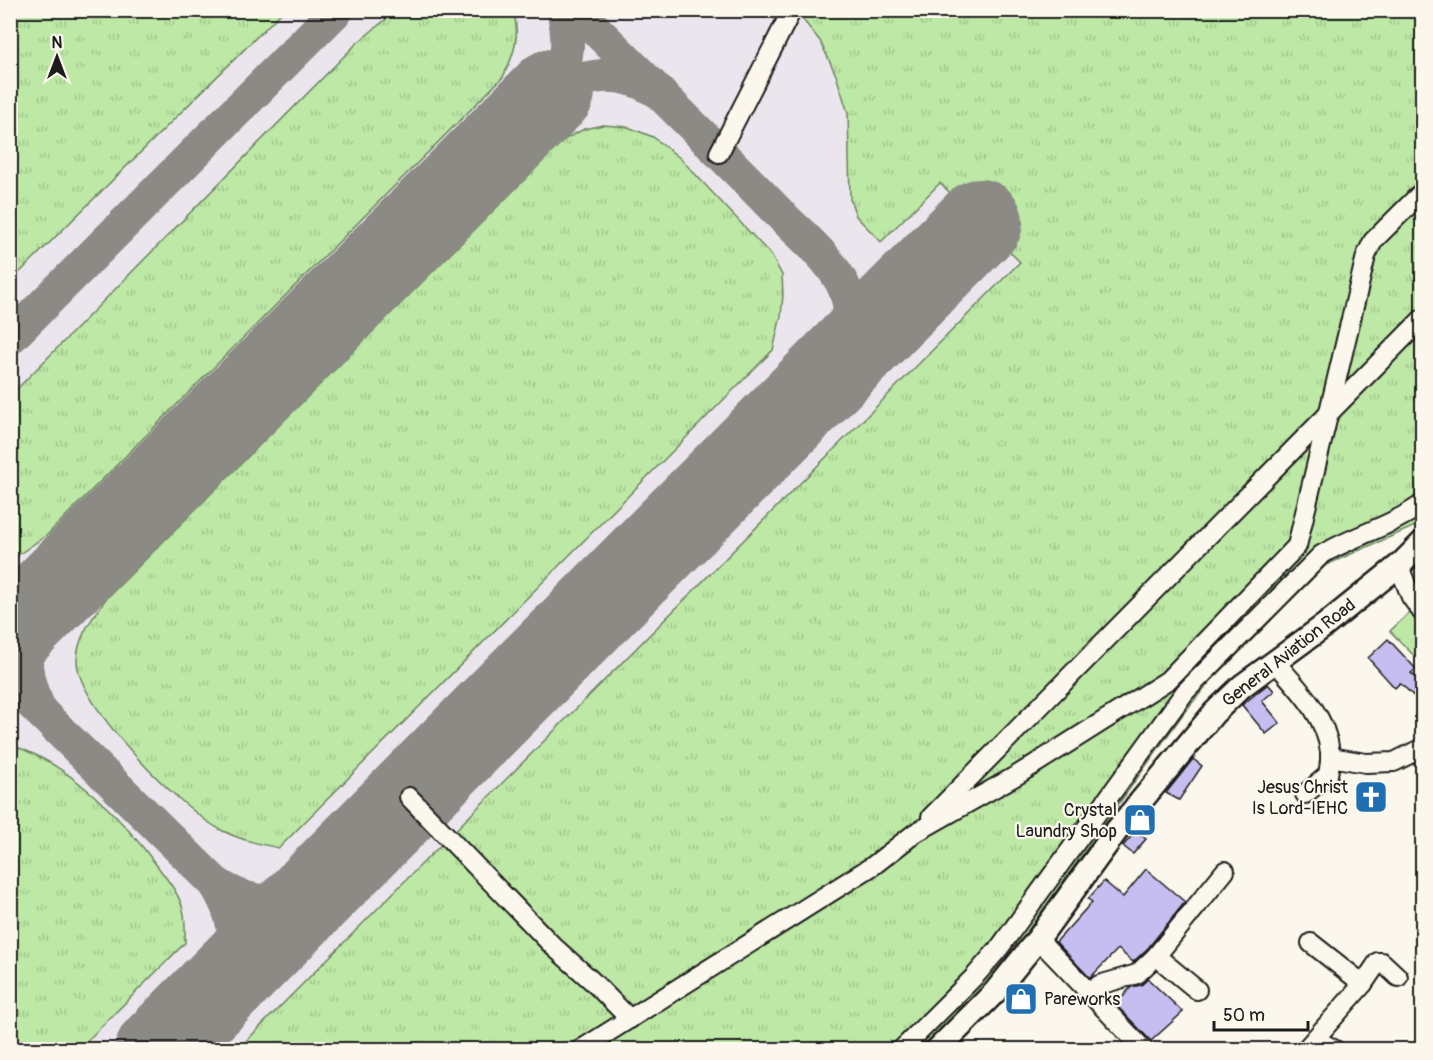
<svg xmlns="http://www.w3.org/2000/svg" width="1433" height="1060" font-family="Pangolin,sans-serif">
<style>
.built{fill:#ebe6ed}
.grass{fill:url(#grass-tufts);stroke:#6c8260;stroke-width:1.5}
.green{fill:#bde8a5;stroke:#6c8260;stroke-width:1.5}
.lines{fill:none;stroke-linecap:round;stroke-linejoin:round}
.taxiway{stroke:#8c8a84;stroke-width:34}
.runway{stroke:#8c8a84;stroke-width:86}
.building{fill:#c6bef0;stroke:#1c1c1c;stroke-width:1.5}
.minor-casing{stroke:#1c1c1c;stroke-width:22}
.major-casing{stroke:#1c1c1c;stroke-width:27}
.minor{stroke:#fbf7ec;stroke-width:18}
.major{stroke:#fbf7ec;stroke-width:22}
.labels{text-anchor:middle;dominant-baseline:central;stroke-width:4.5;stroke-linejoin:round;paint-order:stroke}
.street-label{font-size:18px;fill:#1c1c1c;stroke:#fbf7ec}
.poi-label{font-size:18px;fill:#1c1c1c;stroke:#fbf7ec;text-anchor:end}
</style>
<defs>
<pattern id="grass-tufts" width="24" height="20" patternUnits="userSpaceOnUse" patternTransform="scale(1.5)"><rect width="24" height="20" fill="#bde8a5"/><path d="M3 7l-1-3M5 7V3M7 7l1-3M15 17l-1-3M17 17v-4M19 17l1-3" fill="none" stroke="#a2c68d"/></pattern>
</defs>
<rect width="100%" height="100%" fill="#fbf7ec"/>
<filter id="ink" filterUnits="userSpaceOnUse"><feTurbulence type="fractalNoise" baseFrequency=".0167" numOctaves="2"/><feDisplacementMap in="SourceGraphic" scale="12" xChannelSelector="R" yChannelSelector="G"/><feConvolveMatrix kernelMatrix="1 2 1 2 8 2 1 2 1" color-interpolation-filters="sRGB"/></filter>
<g filter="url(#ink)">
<!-- built -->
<polygon class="built" points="10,11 1422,11 1422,523 1326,565 1207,685 1183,714 1103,829 920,1049 11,1049"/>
<!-- grass -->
<g class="grass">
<polygon points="11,10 283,10 283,11 11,281"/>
<path d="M396,11H513C521,35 514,55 503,77L48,534L11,560V395L357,43Z"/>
<polygon points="796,11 1422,11 1422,523 1326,565 1207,685 1183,714 997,974 920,1049 237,1050 1020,262 940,183 881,242 856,216 850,199 848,113 836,75 820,41"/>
<path d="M603,125L628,127L653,137L681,159L771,255L782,275L783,295L781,316L773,350L279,848C259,844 241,840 223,831C184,812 77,706 77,661C77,637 92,619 105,600L565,139L584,129Z"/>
<path d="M11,745C69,763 123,819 158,867C167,879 180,895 183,910C186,920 185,933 185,943L79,1049H11Z"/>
</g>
<!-- green -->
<polygon class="green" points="1411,611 1422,623 1422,664 1390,631"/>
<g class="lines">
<!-- taxiway -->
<g class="taxiway">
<path d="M576,10C643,77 710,142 776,210C798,233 835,261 846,292C856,320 846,349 830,373"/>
<path d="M552,92C584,75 618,68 651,88"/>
<path d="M552,92C568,66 571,40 563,10"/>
<polyline points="10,338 337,10"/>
<path d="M10,682L215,883C248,906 283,908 319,888"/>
<path d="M38,706C19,669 24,639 42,603"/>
<path d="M215,883C234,913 240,941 231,976"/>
</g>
<!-- runway -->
<g class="runway">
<polyline points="10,634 552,92"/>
<polyline points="158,1050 980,222"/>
</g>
</g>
<!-- building -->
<g class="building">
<polygon points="1388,639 1416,669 1411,673 1422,684 1422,704 1400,683 1395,688 1368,658"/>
<polygon points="1268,684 1274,691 1262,701 1280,723 1266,734 1242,705"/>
<polygon points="1193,759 1202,766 1179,800 1166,793"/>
<polygon points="1136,831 1146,839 1133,854 1123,846"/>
<polygon points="1146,869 1185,902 1148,948 1133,962 1118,949 1090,978 1056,942 1092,902 1088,899 1104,881 1123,897"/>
<polygon points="1148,979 1183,1012 1151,1041 1116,1005 1131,987 1141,985"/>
</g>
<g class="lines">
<!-- minor casing -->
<g class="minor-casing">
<g id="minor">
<polyline points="719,153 792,10"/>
<polyline points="1399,566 1411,597 1422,612"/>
<path d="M1275,662C1298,688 1326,716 1330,752C1331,760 1329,768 1328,775L1305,794"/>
<polyline points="1330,757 1366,763 1394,762 1422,748"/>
<polyline points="409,797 554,947 591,980 630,1019"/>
<polyline points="931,817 1422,319"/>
<polyline points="1038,939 1144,1050"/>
<polyline points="1311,943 1363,984"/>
<polyline points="1156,956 1197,990"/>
<polyline points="1090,993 1099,985 1137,974 1156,956 1225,871"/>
<polyline points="1315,1039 1335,1050"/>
<polyline points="580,1050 874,865 915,833 1019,774 1168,680 1297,546 1366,256 1373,241 1422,192"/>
<path d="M901,1050L975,976L1000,947L1185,692L1321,555C1353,536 1392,526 1422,504"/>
<polyline points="1305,1050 1363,984 1378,962 1382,962 1398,977"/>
</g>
</g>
<!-- major casing -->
<g class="major-casing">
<polyline id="major" points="937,1050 995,992 1038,939 1117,830 1214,713 1242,686 1324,626 1402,563 1422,543"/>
</g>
<!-- minor -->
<use href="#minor" class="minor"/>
<!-- major -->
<use href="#major" class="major"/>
</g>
</g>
<!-- icons -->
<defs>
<g id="church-square" transform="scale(1.725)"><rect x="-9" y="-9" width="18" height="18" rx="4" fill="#1f6fb2" stroke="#fbf7ec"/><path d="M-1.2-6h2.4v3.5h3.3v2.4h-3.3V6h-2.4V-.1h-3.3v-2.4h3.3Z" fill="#fff"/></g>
<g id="shop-square" transform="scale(1.725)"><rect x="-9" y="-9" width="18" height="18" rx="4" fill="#1f6fb2" stroke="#fbf7ec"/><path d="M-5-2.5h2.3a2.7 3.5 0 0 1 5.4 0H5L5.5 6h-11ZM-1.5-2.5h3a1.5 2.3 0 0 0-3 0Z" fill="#fff"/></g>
</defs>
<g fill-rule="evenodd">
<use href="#church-square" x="1371" y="797"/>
<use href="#shop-square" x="1140" y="820"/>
<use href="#shop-square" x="1021" y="999"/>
</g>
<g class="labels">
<!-- street labels -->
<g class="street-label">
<text transform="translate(1289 653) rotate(-38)">General Aviation Road</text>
</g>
<!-- poi labels -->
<g class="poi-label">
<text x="1348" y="787">Jesus Christ<tspan x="1348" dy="21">Is Lord-IEHC</tspan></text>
<text x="1117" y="810">Crystal<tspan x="1117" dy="21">Laundry Shop</tspan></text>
<text x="1044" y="999" text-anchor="start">Pareworks</text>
</g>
</g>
<!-- margin -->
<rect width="1433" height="1060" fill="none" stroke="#fbf7ec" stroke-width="36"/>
<rect x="18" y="18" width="1397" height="1024" fill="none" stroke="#1c1c1c" stroke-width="2" filter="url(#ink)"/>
<!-- north arrow -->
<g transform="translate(57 57)" stroke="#fbf7ec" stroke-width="4.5" paint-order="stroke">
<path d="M0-4.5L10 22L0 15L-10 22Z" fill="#1c1c1c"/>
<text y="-9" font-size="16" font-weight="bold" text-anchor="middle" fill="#1c1c1c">N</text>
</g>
<!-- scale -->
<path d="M1214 1021v9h94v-9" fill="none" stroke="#1c1c1c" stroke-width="3"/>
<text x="1223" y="1021" font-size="18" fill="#1c1c1c" stroke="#fbf7ec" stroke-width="4.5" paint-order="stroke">50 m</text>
</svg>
